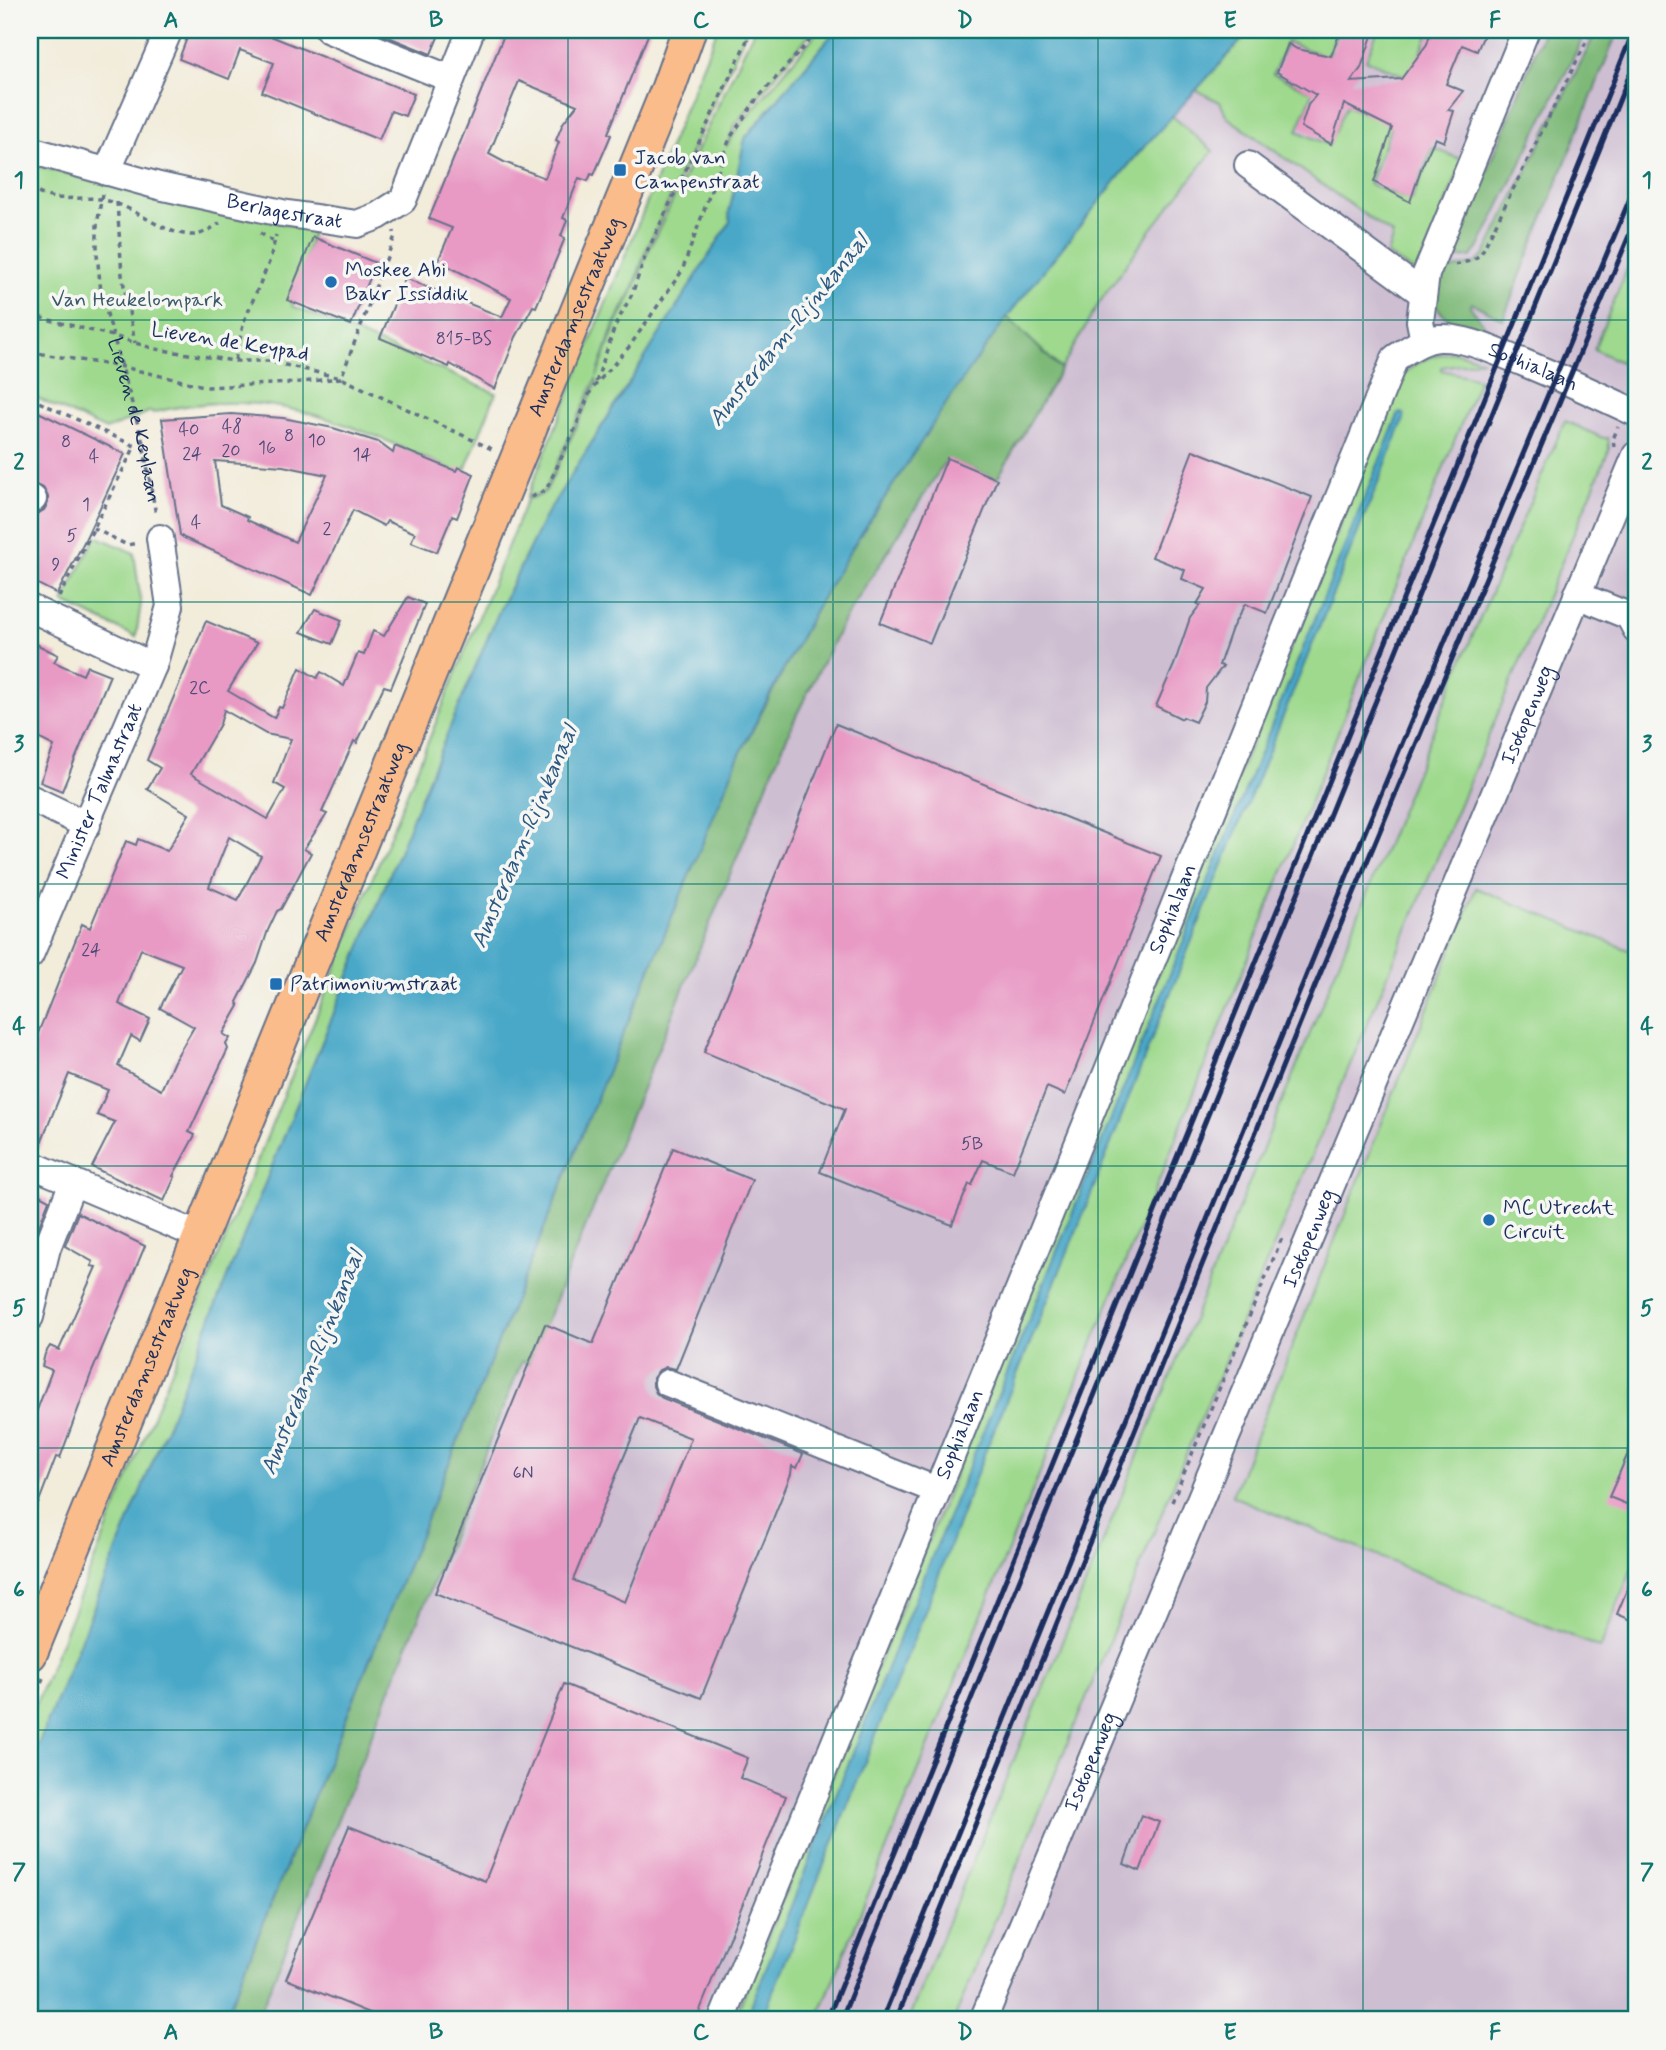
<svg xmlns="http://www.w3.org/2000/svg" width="1666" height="2050" font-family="Mynerve,sans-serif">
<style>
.industrial{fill:#cebed1}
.green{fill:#9ed98d;stroke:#5c8476;stroke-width:2}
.forest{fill:#7eb978;stroke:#4c746b;stroke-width:2}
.water{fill:#49a8c8;stroke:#326c93;stroke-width:2}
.building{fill:#e899c4;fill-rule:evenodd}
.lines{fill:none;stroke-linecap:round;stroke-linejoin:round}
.minor-casing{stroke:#667189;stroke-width:30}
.major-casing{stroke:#667189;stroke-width:37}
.path{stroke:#667189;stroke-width:3.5;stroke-dasharray:5 5;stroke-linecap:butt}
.minor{stroke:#fff;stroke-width:26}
.major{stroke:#fabc8b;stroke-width:33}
.rail{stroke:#1b2f5e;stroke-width:5}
.grid{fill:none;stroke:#0f766e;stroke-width:2;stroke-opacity:0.55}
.poi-dot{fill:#1f6fb2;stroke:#f6f6f2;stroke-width:2.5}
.labels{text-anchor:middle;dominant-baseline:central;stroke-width:7;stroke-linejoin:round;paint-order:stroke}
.number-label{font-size:18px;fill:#4e4a78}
.poi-label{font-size:21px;fill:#1b2f5e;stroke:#f6f6f2;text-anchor:start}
.street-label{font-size:21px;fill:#1b2f5e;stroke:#f6f6f2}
.park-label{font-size:21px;fill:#3c5a6a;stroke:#f6f6f2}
.water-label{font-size:23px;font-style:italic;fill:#2b5983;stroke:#f6f6f2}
.neatline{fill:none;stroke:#0f766e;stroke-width:2.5}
.grid-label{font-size:23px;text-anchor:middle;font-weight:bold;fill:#0f766e}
</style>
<rect width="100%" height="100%" fill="#f6f6f2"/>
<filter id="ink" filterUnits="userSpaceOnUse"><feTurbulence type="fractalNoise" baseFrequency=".0143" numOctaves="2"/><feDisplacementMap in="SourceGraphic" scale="14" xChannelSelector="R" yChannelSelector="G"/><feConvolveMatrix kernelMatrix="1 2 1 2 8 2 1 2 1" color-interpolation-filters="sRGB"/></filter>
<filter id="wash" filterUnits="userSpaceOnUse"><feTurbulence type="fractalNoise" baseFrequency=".00686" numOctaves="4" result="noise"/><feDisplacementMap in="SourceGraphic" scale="28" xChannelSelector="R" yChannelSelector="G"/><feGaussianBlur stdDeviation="1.57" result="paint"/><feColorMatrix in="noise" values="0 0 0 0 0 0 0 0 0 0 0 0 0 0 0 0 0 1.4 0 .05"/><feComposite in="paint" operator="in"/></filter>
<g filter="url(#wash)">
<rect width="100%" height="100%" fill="#f2ecda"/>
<!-- industrial -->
<polygon class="industrial" points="1251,30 1636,30 1636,2020 257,2020 522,1361 529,1363 772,772 796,716 844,620 947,458 997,479 1099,303 1150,231 1212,150 1171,115"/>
<!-- green -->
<g class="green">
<polygon points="717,30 742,30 746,32 644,255 633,289 614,324 597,376 616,325 633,292 647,254 754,30 813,30 735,125 726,147 739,126 819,30 836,30 745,138 729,213 730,222 543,520 499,611 434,765 30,1765 30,1718 527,499 539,496 546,491 597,383 596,379 545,490 540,494 527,497"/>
<polygon points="1251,30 1338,30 1327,57 1287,42 1273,74 1313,92 1297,131 1329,145 1346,106 1392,124 1369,184 1411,201 1433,148 1463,160 1417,274 1387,254 1393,235 1227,117 1220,102 1195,90"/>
<polygon points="1378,30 1430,30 1410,78 1366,60"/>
<polygon points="1171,115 1213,151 1150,231 1099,303 1061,369 1007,317 1069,236"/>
<path d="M30,164L102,183L313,230L292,306L496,393L463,475C359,428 270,381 152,413L151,411L106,430L30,395Z"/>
<polygon points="1636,247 1636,370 1594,349"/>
<path d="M1454,352L1483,360L1441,367V370L1479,379L1176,1138L817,2020H734L1399,379C1416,361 1431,355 1454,352Z"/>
<polygon points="1565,421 1603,438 1608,438 1609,450 1186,1454 954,2020 908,2020 1462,660"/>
<polygon points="96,536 134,553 141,603 136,637 63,602"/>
<polygon points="1476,888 1636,953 1636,1558 1600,1648 1232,1496"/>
</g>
<!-- forest -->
<g class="forest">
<polygon points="1544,30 1587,30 1478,249 1471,257 1441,259 1461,212 1470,215"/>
<path d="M1597,30H1618L1503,319L1472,303L1470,306L1492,336C1470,329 1447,325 1435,304L1439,273L1475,263L1484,256Z"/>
<polygon points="1007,317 1061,369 997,479 947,459 844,620 796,716 772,772 529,1364 522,1361 257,2020 224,2020 604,1080 737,760 816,608 852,548 949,399"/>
</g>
<!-- water -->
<g class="water">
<polygon points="836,30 1251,30 1135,157 1007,317 949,399 852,548 816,608 765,704 737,760 604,1080 224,2020 30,2020 30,1765 434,765 499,611 543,520 730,222 729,213 745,138"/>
<polygon points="1399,413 1404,414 1404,419 1151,1041 1085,1210 985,1452 928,1604 762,2020 745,2020 927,1569"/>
</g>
<g id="blocks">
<!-- building -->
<g class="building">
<polygon points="190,30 256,30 414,94 405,116 391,111 379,140 262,92 274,63 240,50 229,79 179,59"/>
<polygon points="371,30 441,30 431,54"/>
<path d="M506,30H650L608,133L611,135L594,175L591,174L588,181L579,178L563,218L567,220L561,236L565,238L536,307L533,306L516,337L495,389L450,364L449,367L380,338L405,278L502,317L511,298L438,261L452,228L429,219ZM519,81L577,105L563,123L556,140L559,142L545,178L504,162L489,154Z"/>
<polygon points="1341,30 1374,30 1361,68 1351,82 1401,79 1427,44 1431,31 1427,30 1486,30 1477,51 1462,45 1446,84 1463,91 1448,110 1454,111 1444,142 1435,138 1422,166 1410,202 1374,182 1392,128 1344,104 1331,144 1301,127 1308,105 1316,95 1277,72 1288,44 1297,49 1331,56"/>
<polygon points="313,237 376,263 351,325 287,300"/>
<polygon points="30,408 125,454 84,542 57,594 30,580 30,514 37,514 44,510 48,503 48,497 44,488 30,483"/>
<path d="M231,414L283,418L333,428L378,442L393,453L395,446L456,471L458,467L474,474L457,518L452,516L437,552L411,542L415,533L387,521L384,526L353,510L312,595L184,538L180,535L162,419ZM215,461L283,466L327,475L295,542L247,520L248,517L221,505Z"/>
<polygon points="1193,450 1312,497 1267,613 1245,604 1232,628 1219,665 1223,666 1206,688 1205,702 1195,722 1183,717 1182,719 1156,706 1174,665 1190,618 1200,605 1197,604 1206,589 1182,579 1185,570 1152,557"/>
<polygon points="947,458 997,479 930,643 880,623"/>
<path d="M408,597L425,604L420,617L391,688L384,686L357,743L354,741L322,812L327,814L304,849L311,853L281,909L277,911L268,930L257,963L237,1002L239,1006L223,1034L230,1038L226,1044L228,1049L189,1132L195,1135L173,1176L175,1177L164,1201L92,1167L115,1122L97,1115L108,1090L69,1074L38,1150L30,1149V1053L82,924L90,928L126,841L136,845L138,839L167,851L189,814L147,789L160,768L147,760L206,621L257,643L228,691L274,718L279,707L282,708L300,668L317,678L321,672L344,686L358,653L364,655L373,631L384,636ZM224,710L266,734L291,739L274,783L285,789L268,819L191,774L220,724ZM229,837L261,856L238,900L209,887ZM141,949L182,965L160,1008L194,1027L174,1061L161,1090L118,1066L131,1036L140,1041L150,1019L119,1004Z"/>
<polygon points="315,609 342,620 332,644 301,632"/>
<polygon points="30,641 58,655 54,662 83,675 87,666 110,675 62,791 40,782 54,746 30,734"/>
<polygon points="836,724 1161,856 1065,1095 1047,1087 1013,1172 983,1160 972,1185 969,1184 952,1225 820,1172 845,1109 704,1052"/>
<path d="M673,1148L752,1180L676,1369L666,1367L659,1370L653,1378V1386L656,1393L662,1398L803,1454L797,1468L792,1466L791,1474L701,1698L435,1593L545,1324L593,1344ZM640,1418L691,1438L625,1602L573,1580Z"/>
<polygon points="30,1190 49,1200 37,1231 30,1226"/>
<polygon points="78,1213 145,1246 91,1374 60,1458 56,1457 30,1525 30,1429 52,1370 42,1366 45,1354 50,1346 59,1350 96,1267 91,1266 93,1262 65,1246"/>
<polygon points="1636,1435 1636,1508 1609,1497"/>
<polygon points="1636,1568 1636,1622 1617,1614"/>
<polygon points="564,1684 748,1758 740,1778 786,1796 696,2020 387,2020 286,1979 349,1826 485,1881"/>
<polygon points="1141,1815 1159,1822 1140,1871 1124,1864"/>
</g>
</g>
</g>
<g filter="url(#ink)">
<use href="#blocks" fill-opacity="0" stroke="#667189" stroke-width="2"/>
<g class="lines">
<!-- minor casing -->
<g class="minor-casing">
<g id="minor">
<polyline points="329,30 451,79"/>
<path id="s2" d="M30,150L159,186L282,213L357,224L378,216L403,200L471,30"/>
<polyline points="1248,165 1422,293"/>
<polyline points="107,172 169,30"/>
<polyline points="1424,341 1420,321 1426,274 1526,30"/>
<polyline points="30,498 33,499"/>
<polyline points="1577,595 1629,616 1636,629"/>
<polyline points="30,608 153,666"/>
<polyline points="30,798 87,825"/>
<path id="s3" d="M30,955L153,666L170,606L160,538"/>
<polyline points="30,1164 200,1236"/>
<polyline points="30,1317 47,1248 73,1182"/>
<polyline points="668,1383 936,1490"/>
<path id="s4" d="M722,2020L1094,1105L1395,358C1408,350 1423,339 1439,338C1467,337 1496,352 1522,362C1561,378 1598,395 1636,413"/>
<path id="s5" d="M983,2020L1636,455"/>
</g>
</g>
<!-- major casing -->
<g class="major-casing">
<g id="major">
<path id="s6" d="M30,1654L668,89L689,30"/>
</g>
</g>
<!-- path -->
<g class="path">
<path d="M30,187C50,206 80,194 104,200C135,206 158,232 190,235C202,236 210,229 220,223"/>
<path id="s1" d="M102,194L97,225V254L101,292L143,443L156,515"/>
<polyline points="117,202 122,275 135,343"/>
<polyline points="260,233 275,243"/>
<polyline points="1455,265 1473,260 1481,254 1592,30"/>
<polyline points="30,315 113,336 155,349 235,361 268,361 341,378 494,450"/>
<polyline points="30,352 123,367 208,387 290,383 341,378 395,236 394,231"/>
<polyline points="235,360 244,321 270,260 276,235"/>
<polyline points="596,382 615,326 632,294 646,254 752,30"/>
<polyline points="30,398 135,446 59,597"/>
<polyline points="1614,447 1613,439 1618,427"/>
<polyline points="531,497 546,490 575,429 591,390 629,347 682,271 730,138 756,100 819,30"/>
<polyline points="93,528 127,545 138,543"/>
<polyline points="1172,1502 1282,1238"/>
<polyline points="30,1710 43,1678"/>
</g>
<!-- minor -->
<use href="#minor" class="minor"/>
<!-- major -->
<use href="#major" class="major"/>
<!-- rail -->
<g class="rail">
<polyline points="827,2020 1634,30"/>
<polyline points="841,2020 1636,59"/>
<polyline points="882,2020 1347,875 1636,184"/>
<polyline points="896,2020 1315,986 1636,219"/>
</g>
</g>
</g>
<!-- grid -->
<path class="grid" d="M303,30V2020M568,30V2020M833,30V2020M1098,30V2020M1363,30V2020M30,320H1636M30,602H1636M30,884H1636M30,1166H1636M30,1448H1636M30,1730H1636"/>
<!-- markers -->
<g class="poi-dot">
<rect x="613" y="163" width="14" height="14" rx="3.5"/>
<circle cx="331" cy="282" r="7"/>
<rect x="269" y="977" width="14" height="14" rx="3.5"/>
<circle cx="1489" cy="1220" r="7"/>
</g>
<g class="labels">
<!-- number labels -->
<g class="number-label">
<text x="464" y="339">815-BS</text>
<text x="232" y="427">48</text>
<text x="189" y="430">40</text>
<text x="289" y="436">8</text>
<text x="317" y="441">10</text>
<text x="66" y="442">8</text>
<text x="267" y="448">16</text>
<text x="231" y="451">20</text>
<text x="192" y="454">24</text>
<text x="362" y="455">14</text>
<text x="94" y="457">4</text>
<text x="86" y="505">1</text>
<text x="196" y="523">4</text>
<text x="327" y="529">2</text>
<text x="72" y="536">5</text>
<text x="56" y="565">9</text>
<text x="200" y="688">2C</text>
<text x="91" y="950">24</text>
<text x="972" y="1144">5B</text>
<text x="523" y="1473">6N</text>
</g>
<!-- poi labels -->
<g class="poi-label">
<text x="634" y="158">Jacob van<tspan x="634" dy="24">Campenstraat</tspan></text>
<text x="345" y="270">Moskee Abi<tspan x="345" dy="24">Bakr Issiddik</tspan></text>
<text x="290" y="984">Patrimoniumstraat</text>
<text x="1503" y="1208">MC Utrecht<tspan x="1503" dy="24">Circuit</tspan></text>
</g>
<!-- street labels -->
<g class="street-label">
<text stroke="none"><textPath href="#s2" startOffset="262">Berlagestraat</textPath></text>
<text stroke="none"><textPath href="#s6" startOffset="1444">Amsterdamsestraatweg</textPath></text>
<text transform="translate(230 342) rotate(9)">Lieven de Keypad</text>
<text stroke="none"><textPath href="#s4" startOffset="1941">Sophialaan</textPath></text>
<text stroke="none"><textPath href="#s1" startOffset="231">Lieven de Keylaan</textPath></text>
<text stroke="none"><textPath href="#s5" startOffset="1414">Isotopenweg</textPath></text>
<text stroke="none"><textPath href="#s3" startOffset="178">Minister Talmastraat</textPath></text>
<text stroke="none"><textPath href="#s6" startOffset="877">Amsterdamsestraatweg</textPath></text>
<text stroke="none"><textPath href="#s4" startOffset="1199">Sophialaan</textPath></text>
<text stroke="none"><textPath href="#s5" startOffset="847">Isotopenweg</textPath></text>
<text stroke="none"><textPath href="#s6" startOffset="310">Amsterdamsestraatweg</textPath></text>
<text stroke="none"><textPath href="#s4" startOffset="632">Sophialaan</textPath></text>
<text stroke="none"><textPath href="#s5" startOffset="280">Isotopenweg</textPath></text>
</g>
<!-- park labels -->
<g class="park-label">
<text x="137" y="300">Van Heukelompark</text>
</g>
<!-- water labels -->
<g class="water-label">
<text transform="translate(789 331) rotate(-51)">Amsterdam-Rijnkanaal</text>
<text transform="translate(525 837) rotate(-67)">Amsterdam-Rijnkanaal</text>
<text transform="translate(313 1363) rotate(-68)">Amsterdam-Rijnkanaal</text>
</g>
</g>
<!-- margin -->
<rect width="1666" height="2050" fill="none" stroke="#f6f6f2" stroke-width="77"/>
<rect x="38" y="38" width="1590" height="1973" class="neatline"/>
<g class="grid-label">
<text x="171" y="27">A</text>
<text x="436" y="27">B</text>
<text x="701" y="27">C</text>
<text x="965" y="27">D</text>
<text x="1230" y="27">E</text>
<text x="1495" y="27">F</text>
<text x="19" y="187">1</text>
<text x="1647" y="187">1</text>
<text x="19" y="469">2</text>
<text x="1647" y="469">2</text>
<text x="19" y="751">3</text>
<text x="1647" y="751">3</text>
<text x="19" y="1033">4</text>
<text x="1647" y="1033">4</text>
<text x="19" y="1315">5</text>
<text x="1647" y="1315">5</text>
<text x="19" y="1597">6</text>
<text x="1647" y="1597">6</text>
<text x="19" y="1879">7</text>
<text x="1647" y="1879">7</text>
<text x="171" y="2039">A</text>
<text x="436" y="2039">B</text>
<text x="701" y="2039">C</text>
<text x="965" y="2039">D</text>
<text x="1230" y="2039">E</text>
<text x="1495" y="2039">F</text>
</g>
</svg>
